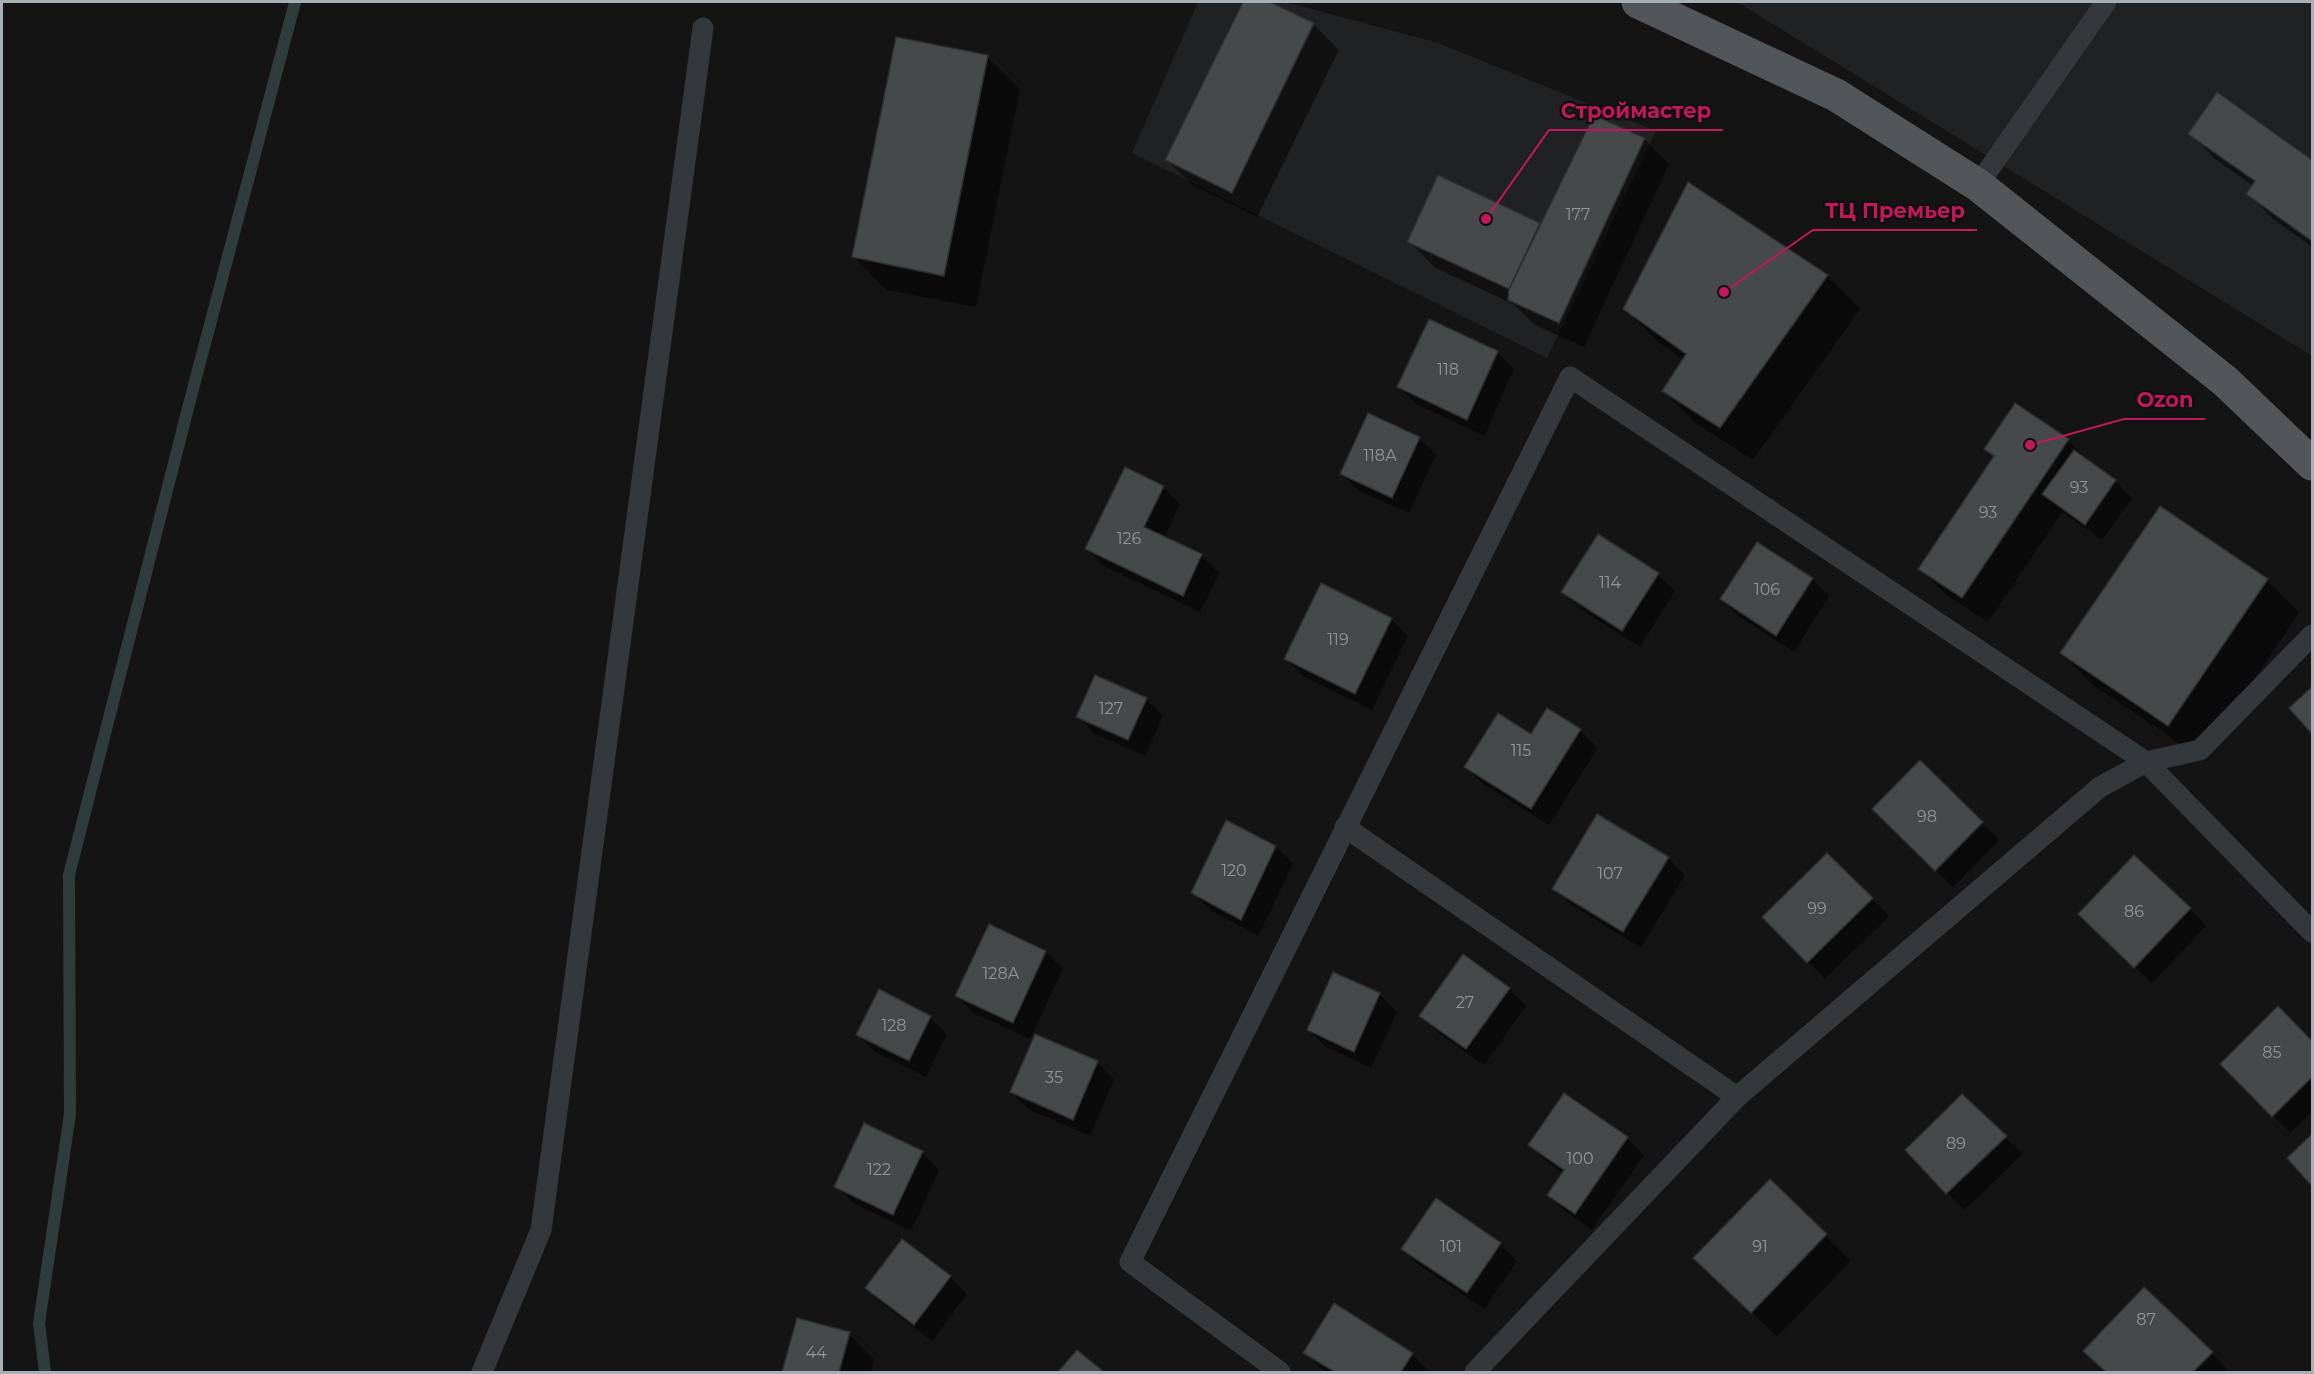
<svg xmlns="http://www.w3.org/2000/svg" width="2314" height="1374" font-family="Montserrat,sans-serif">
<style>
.built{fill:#202122}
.shadow{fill:#0007}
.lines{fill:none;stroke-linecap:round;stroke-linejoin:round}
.stream{stroke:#2f3c3c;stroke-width:12}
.building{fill:#46494a;stroke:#2e2f31;stroke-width:1.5}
.lane{stroke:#35383a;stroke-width:21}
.primary{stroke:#525658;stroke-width:33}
.labels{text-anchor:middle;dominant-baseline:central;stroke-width:4.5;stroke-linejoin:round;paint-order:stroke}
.number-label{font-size:16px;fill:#8f969a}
.leader{fill:none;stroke:#c2185b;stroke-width:2}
.callout-dot{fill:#c2185b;stroke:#0f0f10;stroke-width:2}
.callout-label{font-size:21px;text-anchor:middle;font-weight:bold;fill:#c2185b;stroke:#0f0f10;stroke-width:4.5;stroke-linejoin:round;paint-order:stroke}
</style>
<rect width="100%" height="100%" fill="#141415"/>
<!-- built -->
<g class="built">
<polygon points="1198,2 1286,2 1438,43 1656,131 1547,358 1132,153"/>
<polygon points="1737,2 2312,2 2312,356"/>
</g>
<!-- shadow -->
<g class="shadow">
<polygon points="1245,2 1266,2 1314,25 1339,50 1257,217 1192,185 1167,160"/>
<polygon points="987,57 1020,89 976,307 886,290 854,257"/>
<polygon points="2217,94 2312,162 2312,247 2273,219 2248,194 2254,186 2215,159 2190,133"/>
<polygon points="1644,139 1669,164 1584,347 1535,325 1515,305 1434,267 1409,241 1439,177 1542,225"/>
<polygon points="1688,184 1827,276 1860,309 1753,460 1697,424 1664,391 1684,360 1658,342 1625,309"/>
<polygon points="1497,352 1514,369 1484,436 1416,404 1399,387"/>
<polygon points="1419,438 1436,455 1409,513 1359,491 1342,474"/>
<polygon points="2068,440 2094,466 2115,481 2132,498 2102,540 2062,512 1988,622 1945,594 1920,569 1995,458 1986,449"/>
<polygon points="1163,487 1180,504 1164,538 1202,556 1219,573 1200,612 1104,566 1087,549"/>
<polygon points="1757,544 1812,579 1829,596 1794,652 1738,616 1721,599"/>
<polygon points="1658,574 1675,591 1640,647 1580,609 1563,592"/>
<polygon points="2267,580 2299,613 2201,758 2094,686 2061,653"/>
<polygon points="1391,619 1408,636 1372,710 1303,676 1286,659"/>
<polygon points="2312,689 2312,732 2291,708"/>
<polygon points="1146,699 1163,716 1145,756 1095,734 1078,717"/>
<polygon points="1547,710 1581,731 1598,748 1549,825 1483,784 1466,767 1531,736"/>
<polygon points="1920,762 1999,840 1953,887 1874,809"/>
<polygon points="1226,822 1276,847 1293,864 1258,936 1210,910 1193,893"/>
<polygon points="1827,855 1889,916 1825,979 1764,917"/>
<polygon points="1668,858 1685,875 1641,948 1571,905 1554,888"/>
<polygon points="2190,909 2206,926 2152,983 2097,931"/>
<polygon points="1046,952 1063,969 1030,1039 974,1013 957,996"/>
<polygon points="1334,974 1380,995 1397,1012 1371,1068 1326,1047 1309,1030"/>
<polygon points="1509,989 1526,1006 1484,1065 1438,1033 1421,1016"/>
<polygon points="2278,1008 2312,1043 2312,1111 2290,1133 2222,1064"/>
<polygon points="930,1017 947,1034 926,1077 875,1052 858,1035"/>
<polygon points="1036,1036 1097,1062 1114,1079 1090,1136 1028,1109 1011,1092"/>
<polygon points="1962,1096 2023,1154 1964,1210 1907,1150"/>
<polygon points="865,1125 922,1152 939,1170 911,1231 853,1203 836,1186"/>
<polygon points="2312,1136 2312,1184 2289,1158"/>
<polygon points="1627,1138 1644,1155 1592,1230 1566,1212 1549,1195 1563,1173 1547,1162 1530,1145"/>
<polygon points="1770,1181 1851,1261 1777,1337 1721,1283"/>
<polygon points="902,1241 950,1277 967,1294 932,1341 884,1305 867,1288"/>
<polygon points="1500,1244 1517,1261 1484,1309 1420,1266 1403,1249"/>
<polygon points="1334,1306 1412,1354 1429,1371 1428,1372 1327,1372 1322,1370 1305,1353"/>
<polygon points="798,1319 849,1334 874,1359 871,1372 784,1372"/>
<polygon points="2086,1351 2212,1353 2228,1370 2226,1372 2107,1372"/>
<polygon points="1077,1352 1101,1372 1060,1372"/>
</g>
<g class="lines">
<!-- stream -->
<polyline class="stream" points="45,1372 39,1323 70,1114 69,875 188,408 295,2"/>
</g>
<!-- building -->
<g class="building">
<polygon points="1243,2 1270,2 1314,23 1232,193 1165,160"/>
<polygon points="896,37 988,55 944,276 852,257"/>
<polygon points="2217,92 2312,160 2312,241 2246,194 2255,181 2188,134"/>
<polygon points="1594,115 1645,138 1559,323 1508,300 1509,289"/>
<polygon points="1438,175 1540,223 1509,289 1407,242"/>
<polygon points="1688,182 1828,275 1720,428 1662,391 1686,354 1623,309"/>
<polygon points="1429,319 1498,351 1467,420 1397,387"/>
<polygon points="2015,403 2069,439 1962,598 1918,569 1994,456 1984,449"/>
<polygon points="1368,413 1420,437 1392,498 1340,474"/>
<polygon points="2074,450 2116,480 2085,525 2042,494"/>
<polygon points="1125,467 1164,486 1144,527 1202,554 1183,596 1085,549"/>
<polygon points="2160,506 2268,579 2168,726 2060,653"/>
<polygon points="1598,534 1659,573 1622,631 1561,592"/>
<polygon points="1757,542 1813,578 1776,636 1720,599"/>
<polygon points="1321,583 1392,618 1355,694 1284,659"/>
<polygon points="1095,675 1147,698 1128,740 1076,717"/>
<polygon points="2312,687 2312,734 2289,708"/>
<polygon points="1547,708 1581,729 1531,809 1464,767 1498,713 1531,734"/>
<polygon points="1920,760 1983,822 1935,871 1872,809"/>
<polygon points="1597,814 1669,857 1623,932 1552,889"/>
<polygon points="1226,820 1276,846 1241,920 1191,893"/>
<polygon points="1827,853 1873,898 1807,963 1762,917"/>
<polygon points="2134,855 2191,908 2134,968 2078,914"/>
<polygon points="989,924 1046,951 1013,1023 955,996"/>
<polygon points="1463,954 1510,988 1466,1049 1419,1016"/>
<polygon points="1333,972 1380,993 1354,1052 1307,1030"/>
<polygon points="879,989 931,1016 909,1061 856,1035"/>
<polygon points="2278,1006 2312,1041 2312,1077 2272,1117 2220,1064"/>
<polygon points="1035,1034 1098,1061 1073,1120 1010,1092"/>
<polygon points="1564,1093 1628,1137 1575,1214 1547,1195 1564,1170 1528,1145"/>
<polygon points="1962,1094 2007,1136 1946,1194 1905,1150"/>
<polygon points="864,1123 923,1151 893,1215 834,1187"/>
<polygon points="2312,1134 2312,1186 2287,1158"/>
<polygon points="1770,1179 1827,1234 1751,1313 1693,1258"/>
<polygon points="1436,1198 1501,1243 1467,1293 1401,1249"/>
<polygon points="902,1239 951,1276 914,1325 865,1288"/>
<polygon points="2144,1287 2213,1352 2193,1372 2106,1372 2083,1351"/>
<polygon points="1334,1303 1413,1353 1401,1372 1335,1372 1303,1353"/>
<polygon points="797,1318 850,1332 839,1372 782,1372"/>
<polygon points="1077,1350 1104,1372 1058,1372"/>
</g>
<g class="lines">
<!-- lane -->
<g class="lane">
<polyline points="1978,185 2106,2"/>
<polyline points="1345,827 1737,1097"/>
<polyline points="482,1372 541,1230 703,28"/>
<polyline points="1280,1372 1130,1262 1570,377 2146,762 2312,932"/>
<polyline points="1475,1372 1737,1097 2100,787 2146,762 2200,750 2312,635"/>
</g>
<!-- primary -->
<polyline class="primary" points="1638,2 1836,95 1978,185 2225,381 2312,464"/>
</g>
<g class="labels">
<!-- number labels -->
<g class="number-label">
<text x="1578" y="214">177</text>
<text x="1448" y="369">118</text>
<text x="1380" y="455">118А</text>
<text x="2079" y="487">93</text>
<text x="1988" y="512">93</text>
<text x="1129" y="538">126</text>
<text x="1610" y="582">114</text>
<text x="1767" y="589">106</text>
<text x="1338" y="639">119</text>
<text x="1111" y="708">127</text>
<text x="1521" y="750">115</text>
<text x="1927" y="816">98</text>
<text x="1234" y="870">120</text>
<text x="1610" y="873">107</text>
<text x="1817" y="908">99</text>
<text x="2134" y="911">86</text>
<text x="1001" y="973">128А</text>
<text x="1465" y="1002">27</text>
<text x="894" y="1025">128</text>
<text x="2272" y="1052">85</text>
<text x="1054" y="1077">35</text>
<text x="1956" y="1143">89</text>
<text x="1580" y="1158">100</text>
<text x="879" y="1169">122</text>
<text x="1451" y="1246">101</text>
<text x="1760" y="1246">91</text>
<text x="2146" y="1319">87</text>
<text x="816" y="1352">44</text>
</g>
</g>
<!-- callouts -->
<path class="leader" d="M1486 219L1549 130H1723M1724 292L1813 230H1977M2030 445L2124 419H2205"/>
<g class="callout-dot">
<circle cx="1486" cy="219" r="6"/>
<circle cx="1724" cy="292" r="6"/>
<circle cx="2030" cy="445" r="6"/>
</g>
<g class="callout-label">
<text x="1636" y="118">Строймастер</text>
<text x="1895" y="218">ТЦ Премьер</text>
<text x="2165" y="407">Ozon</text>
</g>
<!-- border -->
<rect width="2314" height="1374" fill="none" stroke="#a7b0b4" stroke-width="6"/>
</svg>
